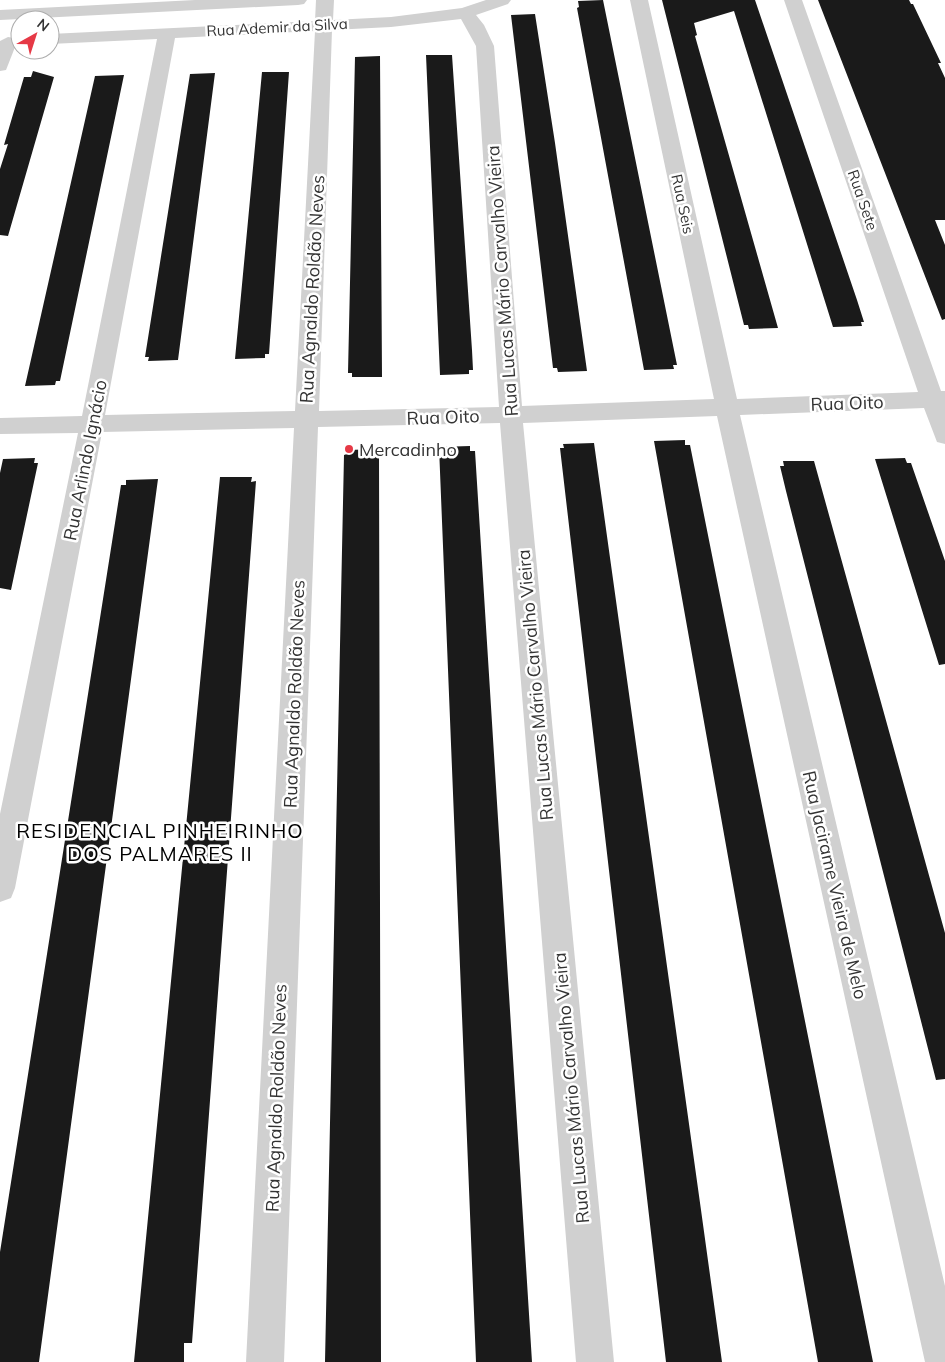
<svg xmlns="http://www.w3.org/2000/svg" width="945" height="1362" font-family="Mulish,sans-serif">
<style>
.building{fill:#1a1a1a}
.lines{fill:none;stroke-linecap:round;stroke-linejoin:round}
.minor{fill:#d0d0d0;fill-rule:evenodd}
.poi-dot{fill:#e63946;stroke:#fff;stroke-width:2}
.labels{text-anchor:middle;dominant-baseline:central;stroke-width:5;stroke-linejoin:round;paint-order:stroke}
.far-street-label{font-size:15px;fill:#333;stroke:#fff}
.street-label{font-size:18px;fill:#333;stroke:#fff}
.poi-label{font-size:18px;fill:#333;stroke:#fff;text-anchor:start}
.quarter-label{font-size:20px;letter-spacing:1px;fill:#000;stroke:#fff}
</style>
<rect width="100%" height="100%" fill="#fff"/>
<!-- building -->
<g class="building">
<polygon points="603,0 677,365 673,365 674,369 644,370 577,8 579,7 578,1"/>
<polygon points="662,0 755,0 857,300 864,322 861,322 862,326 833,327 734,11 694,23 697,35 695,36 778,328 749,329 748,325 744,325"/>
<polygon points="818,0 909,0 911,4 913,4 941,63 938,63 945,78 945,220 935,220 945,245 945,319 942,320"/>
<polygon points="535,14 555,143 587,371 558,372 557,368 553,368 511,15"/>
<polygon points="426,55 452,55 472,350 473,370 469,370 469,374 440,375"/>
<polygon points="380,56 382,377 352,377 352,373 348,373 355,57"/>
<polygon points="33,71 54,77 8,236 0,235 0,169 8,144 4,145 24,77 31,77"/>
<polygon points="262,72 289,72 269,354 265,354 265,358 235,359"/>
<polygon points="215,73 178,360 148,361 149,357 145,357 190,74"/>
<polygon points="124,75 60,381 56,381 55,385 25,386 95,76"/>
<polygon points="685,440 685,445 690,445 694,465 873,1362 818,1362 654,441"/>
<polygon points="594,443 701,1210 722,1362 666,1362 560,448 564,448 563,444"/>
<polygon points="470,446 470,451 475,451 532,1362 476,1362 439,447"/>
<polygon points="379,449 381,1362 325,1362 344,455 347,454 347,450"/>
<polygon points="35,458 34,463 38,463 11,590 0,588 0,473 3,459"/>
<polygon points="905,458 907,463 911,463 945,561 945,664 939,665 875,459"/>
<polygon points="783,461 814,461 945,933 945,1079 936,1080 786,491 780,466 784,466"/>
<polygon points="220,477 252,477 251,482 256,481 192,1343 184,1343 184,1362 134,1362"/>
<polygon points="158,479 39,1362 0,1362 0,1252 121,485 126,485 126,480"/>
</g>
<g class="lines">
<!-- minor -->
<g class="minor">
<polygon points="195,0 307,0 304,4 298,5 0,20 0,10"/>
<path d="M316,0H334L333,20L391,17L462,8L486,0H511L508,4L476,15L484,25L494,46L522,406L714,399L630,0H648L737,399L918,392L784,0H802L941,391H945V444L937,442L924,408L740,415L945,1286V1362H925L717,416L523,423L614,1362H576L500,423L318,427L284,1362H246L294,428L102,432L15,888L11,898L0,902V814L78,433L0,434V418L82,416L157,39L50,44V34L315,21ZM461,19L476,46L499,407L319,411L332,30L391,27ZM315,31L295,411L105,415L175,38Z"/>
<polygon points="8,37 14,38 17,42 6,70 0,71 0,41"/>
</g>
</g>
<!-- markers -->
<circle class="poi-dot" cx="349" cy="449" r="5"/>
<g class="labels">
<!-- far-street labels -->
<g class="far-street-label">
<text transform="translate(277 27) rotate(-3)">Rua Ademir da Silva</text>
<text transform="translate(863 200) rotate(71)">Rua Sete</text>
<text transform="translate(683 204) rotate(78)">Rua Seis</text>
</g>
<!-- street labels -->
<g class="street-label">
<text transform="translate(502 281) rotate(-94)">Rua Lucas Mário Carvalho Vieira</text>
<text transform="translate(312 289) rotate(-87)">Rua Agnaldo Roldão Neves</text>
<text transform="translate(847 403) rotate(-2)">Rua Oito</text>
<text transform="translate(443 417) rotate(-2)">Rua Oito</text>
<text transform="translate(85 460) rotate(-79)">Rua Arlindo Ignácio</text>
<text transform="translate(535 685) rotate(-95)">Rua Lucas Mário Carvalho Vieira</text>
<text transform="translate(294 694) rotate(-88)">Rua Agnaldo Roldão Neves</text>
<text transform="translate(835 885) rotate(77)">Rua Jacirame Vieira de Melo</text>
<text transform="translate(571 1088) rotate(-95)">Rua Lucas Mário Carvalho Vieira</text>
<text transform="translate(276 1098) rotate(-88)">Rua Agnaldo Roldão Neves</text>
</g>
<!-- poi labels -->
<g class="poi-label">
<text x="359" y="449">Mercadinho</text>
</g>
<!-- quarter labels -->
<g class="quarter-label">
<text x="160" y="830">RESIDENCIAL PINHEIRINHO<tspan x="160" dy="23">DOS PALMARES II</tspan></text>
</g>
</g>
<!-- north arrow -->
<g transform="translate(35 35) rotate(39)"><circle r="24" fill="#ffffff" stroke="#adadad"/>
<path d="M0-4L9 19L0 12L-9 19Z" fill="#e63946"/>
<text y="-8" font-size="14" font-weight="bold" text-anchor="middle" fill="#333333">N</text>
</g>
</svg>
